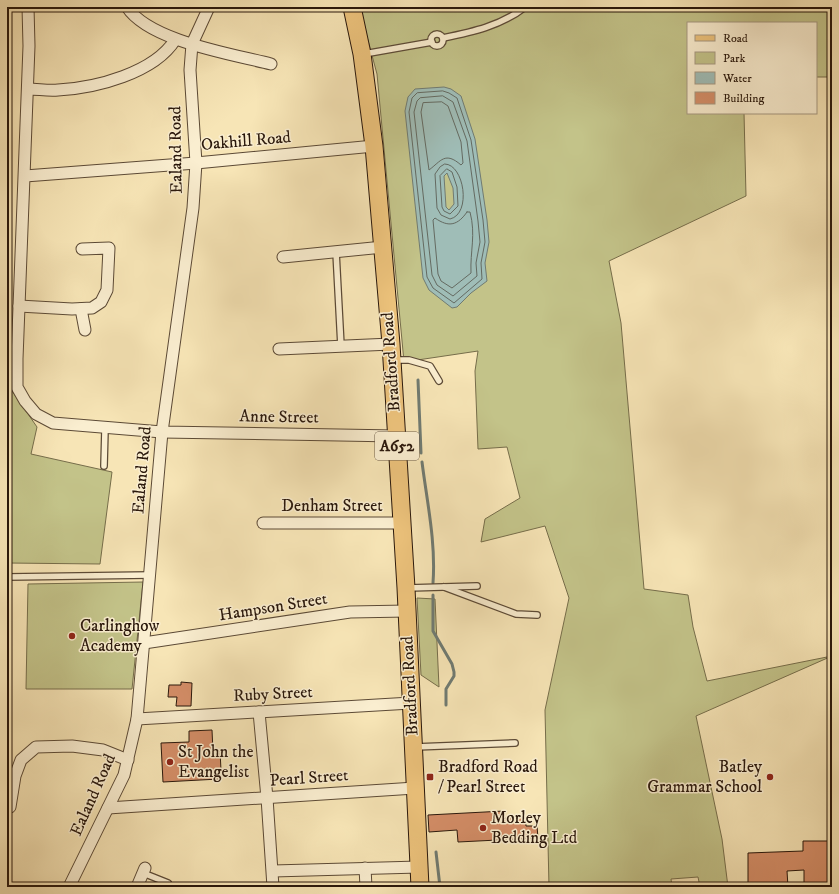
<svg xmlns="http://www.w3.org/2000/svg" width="839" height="894" font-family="'IM FELL DW Pica',serif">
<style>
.green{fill:#c3c389;stroke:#766d4a}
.water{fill:#9fbdb7;stroke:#707b72;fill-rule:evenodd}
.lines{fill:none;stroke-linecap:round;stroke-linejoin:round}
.shore{stroke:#646a61;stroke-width:1}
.stream{stroke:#707b72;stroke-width:3}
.building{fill:#d58e68;stroke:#29170b}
.lane-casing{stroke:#5c4a36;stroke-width:8}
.street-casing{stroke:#5c4a36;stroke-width:13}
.primary-casing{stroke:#29170b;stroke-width:19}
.lane{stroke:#faeed0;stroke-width:5.5}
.street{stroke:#faeed0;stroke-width:11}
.primary{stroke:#ecc27b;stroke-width:17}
.poi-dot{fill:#8f2418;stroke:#faeed0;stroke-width:1.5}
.labels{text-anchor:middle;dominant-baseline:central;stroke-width:3;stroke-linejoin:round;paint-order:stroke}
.shield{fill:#faeed0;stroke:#685846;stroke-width:1}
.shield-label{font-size:16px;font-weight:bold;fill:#29170b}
.street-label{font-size:17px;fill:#29170b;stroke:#faeed0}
.poi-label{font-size:17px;fill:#29170b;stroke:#faeed0;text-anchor:start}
</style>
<rect width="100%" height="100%" fill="#f7e5b6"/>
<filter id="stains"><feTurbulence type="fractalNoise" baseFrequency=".005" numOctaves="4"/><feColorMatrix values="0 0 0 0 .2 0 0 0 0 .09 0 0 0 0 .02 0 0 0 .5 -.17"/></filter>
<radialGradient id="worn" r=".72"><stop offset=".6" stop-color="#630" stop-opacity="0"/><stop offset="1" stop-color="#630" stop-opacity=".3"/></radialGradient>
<!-- green -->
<g class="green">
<polygon points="359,7 832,7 832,77 816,77 816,23 688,23 688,113 744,113 746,196 609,261 621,323 644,589 688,595 693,627 707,681 832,656 696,716 722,839 728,887 700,887 698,877 671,879 672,887 549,887 545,710 569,598 545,526 481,542 485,519 520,498 507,447 478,449 475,371 478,351 404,362 377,74"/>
<polygon points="7,388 10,388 37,427 31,454 112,472 100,564 7,563"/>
<polygon points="143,582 132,689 26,689 28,584"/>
<polygon points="417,598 435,599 439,687 421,675"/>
</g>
<!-- water -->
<path class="water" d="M444,87L451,89L461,96L475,139L487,220L489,242L485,263L487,281L471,293L457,307L452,308L429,290L423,278L405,111L408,97L415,89ZM447,173L453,188L454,204L449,210L446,207L444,176Z"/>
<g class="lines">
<!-- shore -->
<g class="shore">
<polygon points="443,91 449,93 457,98 471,140 483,220 485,242 481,263 482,279 454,303 433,288 427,277 409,112 412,98 417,93"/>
<polygon points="443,96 453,102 467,141 478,221 480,242 476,263 477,276 453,296 437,285 432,275 414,112 417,101 420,98"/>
<path d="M442,102L448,106L461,142L463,163L461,165C445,151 441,161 429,170L421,112L423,103Z"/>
<path d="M445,164C464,164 472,214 450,219L441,215L437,208L435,174L440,167Z"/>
<polygon points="447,169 452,172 457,187 458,206 450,214 444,211 442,207 440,176"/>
<path d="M467,212H470C476,235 470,251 471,273L452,288L441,281L438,274L433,220L435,218C449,228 458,225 467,212Z"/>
</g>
<!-- stream -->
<g class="stream">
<polyline points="418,380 421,453"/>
<path d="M422,462C427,502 436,542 433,583"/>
<polyline points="433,595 433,631 452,664 454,672 454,676 446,689 446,705"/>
<polyline points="436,852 440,887"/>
</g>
</g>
<!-- building -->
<g class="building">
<polygon points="181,682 192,683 191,706 176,706 177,697 168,697 169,685 181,685"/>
<polygon points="212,730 213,752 220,751 221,770 218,770 219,779 163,782 161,743 189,742 189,731"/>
<polygon points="504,811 504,818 525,817 526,826 537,826 538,838 458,842 457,830 429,832 428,815"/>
<polygon points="803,841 830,841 831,887 804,887 804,870 787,871 788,887 748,887 748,853 803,851"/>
</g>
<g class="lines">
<!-- lane casing -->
<g class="lane-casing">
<g id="lane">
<circle cx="437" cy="40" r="6"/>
<path d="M443,38C472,32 501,26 525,7"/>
<polyline points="364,54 432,42"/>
<polyline points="336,252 341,346"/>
<polyline points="394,360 409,360 430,366 439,381"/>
<polyline points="104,466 105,429"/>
<polyline points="7,577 150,575"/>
<polyline points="444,587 516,614 537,615"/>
<polyline points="408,588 477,586"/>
<polyline points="415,747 515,743"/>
<polyline points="143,873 168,883"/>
</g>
</g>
<!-- street casing -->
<g class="street-casing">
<g id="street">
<polyline points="28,7 29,46 17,359 17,387 25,401 36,414 53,423 162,432 396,436"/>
<path d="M127,7C149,41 232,54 271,64"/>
<path d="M28,89C38,89 48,91 58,90C96,88 154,73 175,40"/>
<polyline points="25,176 196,163 374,146"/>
<polyline points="283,257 383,247"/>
<polyline points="19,306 72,309 92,308 101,302 107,290 109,248 82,249"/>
<polyline points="81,309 85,330"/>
<polyline points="279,349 391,344"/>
<polyline points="263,523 401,523"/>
<polyline points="144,643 350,612 407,611"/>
<polyline points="259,712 267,798 273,887"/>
<polyline points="137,719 411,703"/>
<polyline points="10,807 15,776 21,760 36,747 72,746 103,750 128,760"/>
<polyline points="108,808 415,788"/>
<polyline points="365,868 366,887"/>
<polyline points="273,871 419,867"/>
<polyline points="69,887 124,775 137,719 162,432 193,208 196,163 190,70 192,44 209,7"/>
<polyline points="137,887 145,868"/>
</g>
</g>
<!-- primary casing -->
<g class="primary-casing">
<polyline id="primary" points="352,7 362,54 374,146 391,344 406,588 420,887"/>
</g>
<!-- lane -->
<use href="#lane" class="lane"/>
<!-- street -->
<use href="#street" class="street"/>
<!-- primary -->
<use href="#primary" class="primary"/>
</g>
<!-- markers -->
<g class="poi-dot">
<circle cx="72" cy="636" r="4"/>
<circle cx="170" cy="762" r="4"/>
<rect x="426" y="773" width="8" height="8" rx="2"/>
<circle cx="770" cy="777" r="4"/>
<circle cx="483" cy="828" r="4"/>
</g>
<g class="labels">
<!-- shield labels -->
<rect class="shield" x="375" y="432" width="44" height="28" rx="3"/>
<g class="shield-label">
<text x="397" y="446">A652</text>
</g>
<!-- street labels -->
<g class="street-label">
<text transform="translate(246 141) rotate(-5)">Oakhill Road</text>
<text transform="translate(176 150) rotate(-91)">Ealand Road</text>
<text transform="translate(391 362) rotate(-94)">Bradford Road</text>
<text transform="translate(279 417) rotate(1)">Anne Street</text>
<text transform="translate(142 470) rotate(-85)">Ealand Road</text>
<text x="332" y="506">Denham Street</text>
<text transform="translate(273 607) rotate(-9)">Hampson Street</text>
<text transform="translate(410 686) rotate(-93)">Bradford Road</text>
<text transform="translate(273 694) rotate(-3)">Ruby Street</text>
<text transform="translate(309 778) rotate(-4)">Pearl Street</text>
<text transform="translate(93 795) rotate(-66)">Ealand Road</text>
</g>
<!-- poi labels -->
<g class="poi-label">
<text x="80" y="626">Carlinghow<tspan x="80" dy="20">Academy</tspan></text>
<text x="178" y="752">St John the<tspan x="178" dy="20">Evangelist</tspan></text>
<text x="438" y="767">Bradford Road<tspan x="438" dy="20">/ Pearl Street</tspan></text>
<text x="762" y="767" text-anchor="end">Batley<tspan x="762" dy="20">Grammar School</tspan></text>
<text x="491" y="818">Morley<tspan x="491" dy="20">Bedding Ltd</tspan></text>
</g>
</g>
<!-- margin -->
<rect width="839" height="894" fill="none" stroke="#f7e5b6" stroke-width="24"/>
<rect x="8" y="8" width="823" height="878" fill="none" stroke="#29170b" stroke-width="2"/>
<rect x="12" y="12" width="815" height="870" fill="none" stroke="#29170b"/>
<!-- legend -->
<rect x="687" y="22" width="130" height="92" fill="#faeed0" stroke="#a69881"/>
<rect x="695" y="35" width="20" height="6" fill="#ecc27b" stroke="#a69881"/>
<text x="723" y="42" font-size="12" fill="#29170b">Road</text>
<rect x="695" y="52" width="20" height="12" fill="#c3c389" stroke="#a69881"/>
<text x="723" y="62" font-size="12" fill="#29170b">Park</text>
<rect x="695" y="72" width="20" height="12" fill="#9fbdb7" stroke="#a69881"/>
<text x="723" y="82" font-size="12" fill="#29170b">Water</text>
<rect x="695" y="92" width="20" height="12" fill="#d58e68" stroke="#a69881"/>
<text x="723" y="102" font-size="12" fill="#29170b">Building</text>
<rect width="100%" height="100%" filter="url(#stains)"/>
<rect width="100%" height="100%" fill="url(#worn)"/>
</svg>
